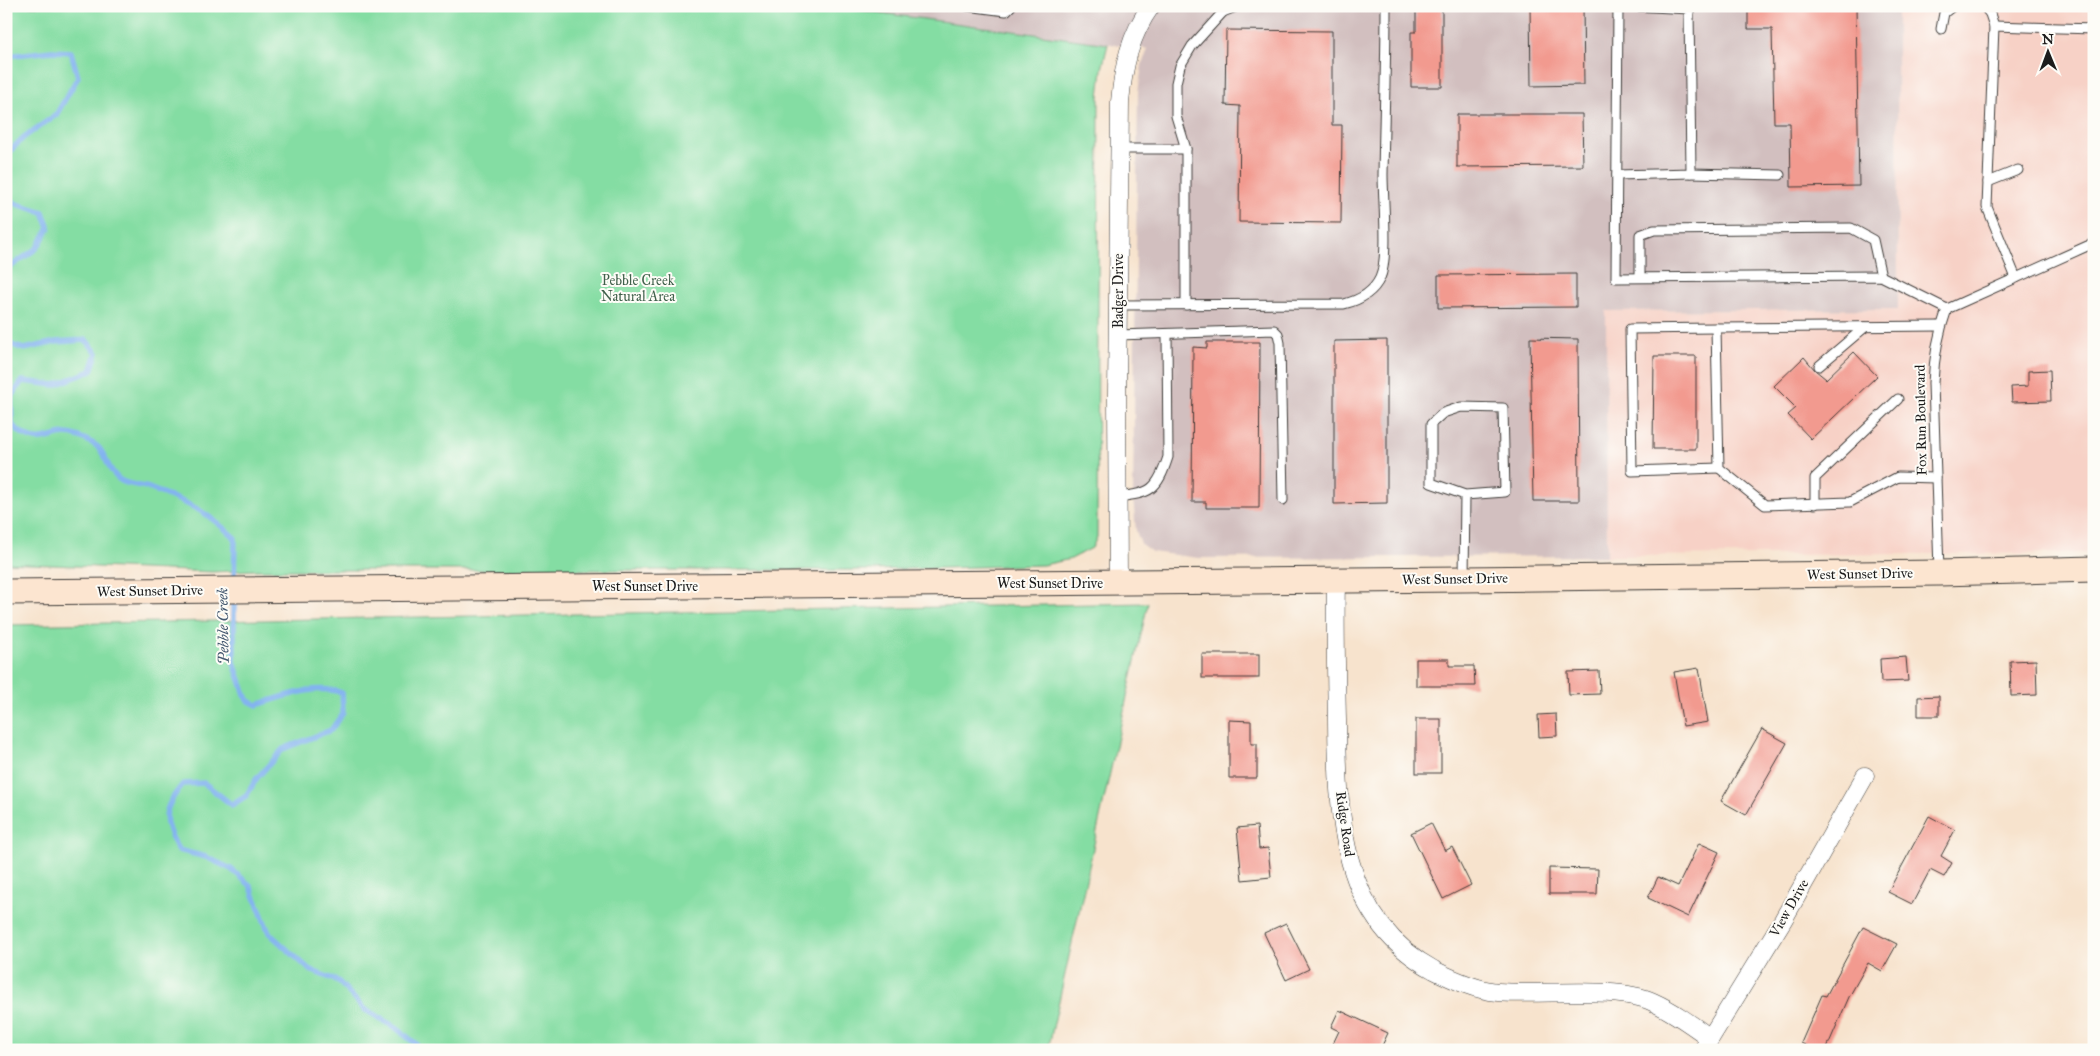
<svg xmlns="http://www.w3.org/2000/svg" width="2100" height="1056" font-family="'IM FELL Great Primer',serif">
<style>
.built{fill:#f7d1c6}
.industrial{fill:#d2bfbf}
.green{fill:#84dda3;stroke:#507c60}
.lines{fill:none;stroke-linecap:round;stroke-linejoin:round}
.stream{stroke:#83b4ef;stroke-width:5.5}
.building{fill:#f29a8f}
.service-casing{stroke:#3d3a37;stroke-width:11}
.minor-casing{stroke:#3d3a37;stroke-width:19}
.secondary-casing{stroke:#3d3a37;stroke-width:27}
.service{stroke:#fff;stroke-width:9}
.minor{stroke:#fff;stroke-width:18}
.secondary{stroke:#fce5d0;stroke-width:25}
.labels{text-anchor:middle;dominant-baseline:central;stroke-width:4;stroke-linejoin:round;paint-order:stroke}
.park-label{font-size:14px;fill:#40604b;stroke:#fdfcf7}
.street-label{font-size:14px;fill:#1c1c1c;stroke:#fdfcf7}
.water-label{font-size:15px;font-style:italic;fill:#455970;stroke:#fdfcf7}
</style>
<rect width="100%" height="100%" fill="#fdfcf7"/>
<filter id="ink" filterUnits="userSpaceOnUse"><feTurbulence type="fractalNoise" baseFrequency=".02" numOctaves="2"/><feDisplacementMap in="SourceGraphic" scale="10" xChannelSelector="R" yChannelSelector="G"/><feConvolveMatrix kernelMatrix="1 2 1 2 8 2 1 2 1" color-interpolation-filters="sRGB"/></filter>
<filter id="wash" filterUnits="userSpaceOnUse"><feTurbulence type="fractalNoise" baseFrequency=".0096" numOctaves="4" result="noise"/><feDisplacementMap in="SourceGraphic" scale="20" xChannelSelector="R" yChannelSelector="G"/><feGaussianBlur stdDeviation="1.12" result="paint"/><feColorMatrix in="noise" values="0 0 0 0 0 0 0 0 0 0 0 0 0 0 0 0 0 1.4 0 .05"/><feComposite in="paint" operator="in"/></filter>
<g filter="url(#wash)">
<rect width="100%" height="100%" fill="#f7e3cd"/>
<!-- built -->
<polygon class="built" points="1897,6 2094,6 2094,553 1607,556 1606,311 1898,309"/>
<!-- industrial -->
<polygon class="industrial" points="829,6 1897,6 1898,309 1606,311 1607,556 1199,558 1152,552 1141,544 1136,531 1133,497 1138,93 1142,65 1148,49"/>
<!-- green -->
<g class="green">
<polygon points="6,6 829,6 1108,44 1102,69 1099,97 1097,537 1092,548 1071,559 1043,565 873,570 254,570 212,572 6,563"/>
<polygon points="1148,603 1048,1050 6,1050 6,625"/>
</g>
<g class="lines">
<!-- stream -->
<g class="stream">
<polyline points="6,56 52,51 71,52 78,77 56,115 24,137 6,155"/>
<polyline points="6,198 17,204 43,212 49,228 37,248 6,270"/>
<path d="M6,343L24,349L56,342L86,340L97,353L91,371L55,385L22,381L11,398L12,425C44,456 51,425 79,437C85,439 95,444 99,448C107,458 108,471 120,480C127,485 141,485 149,488C166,495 183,501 199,510C212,518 224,528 235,538L234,584"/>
<path d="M234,596V663L247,700L257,705C283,697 316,683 342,693L343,713L331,730L283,749L257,778L246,796L232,805L204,783L183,784C161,811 162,819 178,850L206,857L231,869L250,885L269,933L310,970L338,981L364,1009L395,1027L416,1044L418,1050"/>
</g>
</g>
<g id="blocks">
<!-- building -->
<g class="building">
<polygon points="1416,6 1442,6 1442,87 1411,87 1411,32 1416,32"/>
<polygon points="1530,6 1583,6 1584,85 1531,86"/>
<polygon points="1748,6 1856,6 1859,186 1791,187 1790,123 1774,123 1772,29 1748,29"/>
<polygon points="1226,30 1332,31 1332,125 1342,125 1341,223 1239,222 1240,106 1225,105"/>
<polygon points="1457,114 1582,114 1583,166 1457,167"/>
<polygon points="1576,274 1576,307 1438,308 1438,275"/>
<polygon points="1530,338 1578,339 1579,501 1533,501"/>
<polygon points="1387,340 1387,503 1334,504 1334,341"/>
<polygon points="1207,342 1260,342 1259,508 1206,508 1206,502 1192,502 1193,347 1207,348"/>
<polygon points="1854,352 1877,376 1811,439 1788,415 1796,408 1774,386 1804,357 1815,370 1826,379"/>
<polygon points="1654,356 1696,356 1696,449 1653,449"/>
<polygon points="2050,370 2051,401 2012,402 2011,387 2028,386 2028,371"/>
<rect x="1202" y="654" width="57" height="24"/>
<polygon points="1906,657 1908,681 1881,682 1880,659"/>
<polygon points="1416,659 1449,659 1449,666 1474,666 1475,686 1416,686"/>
<polygon points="2036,660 2037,695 2011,696 2010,661"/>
<polygon points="1699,668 1708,722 1683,726 1674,672"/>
<polygon points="1599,671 1600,694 1569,695 1568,672"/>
<polygon points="1939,696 1939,716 1918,716 1918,697"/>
<polygon points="1556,714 1557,736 1539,737 1538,715"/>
<rect x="1416" y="719" width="25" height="54"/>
<polygon points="1229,720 1251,721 1251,744 1257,744 1257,778 1229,778"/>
<polygon points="1762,729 1787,743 1746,815 1721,801"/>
<polygon points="1929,816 1955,830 1941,856 1952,863 1944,877 1930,870 1912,904 1888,892"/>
<polygon points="1431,823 1445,851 1452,847 1471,885 1443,899 1411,833"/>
<polygon points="1257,826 1259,849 1268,848 1271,877 1242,880 1237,828"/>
<polygon points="1699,843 1719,852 1688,917 1648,898 1658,877 1678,886"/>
<polygon points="1549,868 1598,869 1597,894 1549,894"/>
<polygon points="1286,923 1309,969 1286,980 1264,933"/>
<polygon points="1863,927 1897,944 1882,971 1868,963 1849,997 1826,1050 1815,1050 1801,1043 1822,995 1826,996"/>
<polygon points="1339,1010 1388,1033 1380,1050 1330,1050 1339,1031 1331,1027"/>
</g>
</g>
</g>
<g filter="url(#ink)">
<use href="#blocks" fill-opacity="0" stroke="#3d3a37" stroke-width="1"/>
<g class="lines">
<!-- service casing -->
<g class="service-casing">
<g id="service">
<polyline points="967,6 1006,11 1011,6"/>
<polyline points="1618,6 1616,278 1881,276 1947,309"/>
<polyline points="1984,6 1990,14 1994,26"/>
<polyline points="1223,12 1238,6"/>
<polyline points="1941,29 1944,13 1953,6"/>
<polyline points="1119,149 1186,149"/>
<polyline points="1691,173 1780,175"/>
<polyline points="1617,175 1691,173 1689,9 1633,6"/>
<polyline points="1988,182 2018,170"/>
<polyline points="1640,277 1640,235 1654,230 1851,228 1873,240 1881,276"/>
<polyline points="2016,278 1987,207 1994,26 2094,29"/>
<path d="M1118,305L1344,304C1360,300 1373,293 1380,278C1389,259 1383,199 1383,175C1384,119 1386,63 1386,6"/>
<polyline points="1186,305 1186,149 1176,116 1176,83 1180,66 1192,46 1223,12 1220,6"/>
<polyline points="1716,328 1630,329 1632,471 1719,468"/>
<polyline points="1118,335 1274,330 1278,334 1280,343 1283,500"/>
<polyline points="1819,366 1865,327"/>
<polyline points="1936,478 1898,477 1850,502 1765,505 1719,468 1716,328 1941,326"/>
<path d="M1117,497C1151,493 1157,491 1168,457L1167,334"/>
<polyline points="1815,504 1815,478 1898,399"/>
<path d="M1939,571L1933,383C1934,356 1938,334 1947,309L2094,243"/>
<polyline points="1464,579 1465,495 1431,483 1431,424 1443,413 1461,407 1503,408 1505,492 1465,495"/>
</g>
</g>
<!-- minor casing -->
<g class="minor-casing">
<g id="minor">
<path d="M1336,580C1335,627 1336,673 1337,720C1338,815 1339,919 1434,970C1454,980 1476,990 1498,992C1541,996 1616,985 1653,1002C1673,1011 1692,1025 1710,1038"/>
<path d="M1118,582L1117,395L1120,102C1123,68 1130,35 1151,6"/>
<polyline points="1703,1050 1783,920 1865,776"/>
</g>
</g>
<!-- secondary casing -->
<g class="secondary-casing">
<polyline id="secondary" points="6,592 1464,579 1939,573 2094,569"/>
</g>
<!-- service -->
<use href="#service" class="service"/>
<!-- minor -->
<use href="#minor" class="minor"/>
<!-- secondary -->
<use href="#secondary" class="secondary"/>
</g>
</g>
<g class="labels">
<!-- park labels -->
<g class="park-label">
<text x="638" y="280">Pebble Creek<tspan x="638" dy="16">Natural Area</tspan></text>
</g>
<!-- street labels -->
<g class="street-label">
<text transform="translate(1118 291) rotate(-90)">Badger Drive</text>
<text transform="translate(1921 420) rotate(-91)">Fox Run Boulevard</text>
<text transform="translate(1860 574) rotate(-1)">West Sunset Drive</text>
<text transform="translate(1455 579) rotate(-1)">West Sunset Drive</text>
<text x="1050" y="583">West Sunset Drive</text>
<text x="645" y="586">West Sunset Drive</text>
<text transform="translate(150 591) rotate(-1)">West Sunset Drive</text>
<text transform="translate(1345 824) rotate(82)">Ridge Road</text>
<text transform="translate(1789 908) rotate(-60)">View Drive</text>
</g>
<!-- water labels -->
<g class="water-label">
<text transform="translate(223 626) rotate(-91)">Pebble Creek</text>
</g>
</g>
<!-- margin -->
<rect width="2100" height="1056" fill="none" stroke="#fdfcf7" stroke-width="25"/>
<!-- north arrow -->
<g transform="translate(2048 52) rotate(359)" stroke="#fdfcf7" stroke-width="4" paint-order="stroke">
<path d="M0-4L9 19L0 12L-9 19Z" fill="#1c1c1c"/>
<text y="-8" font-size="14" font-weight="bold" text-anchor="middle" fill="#1c1c1c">N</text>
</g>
</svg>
